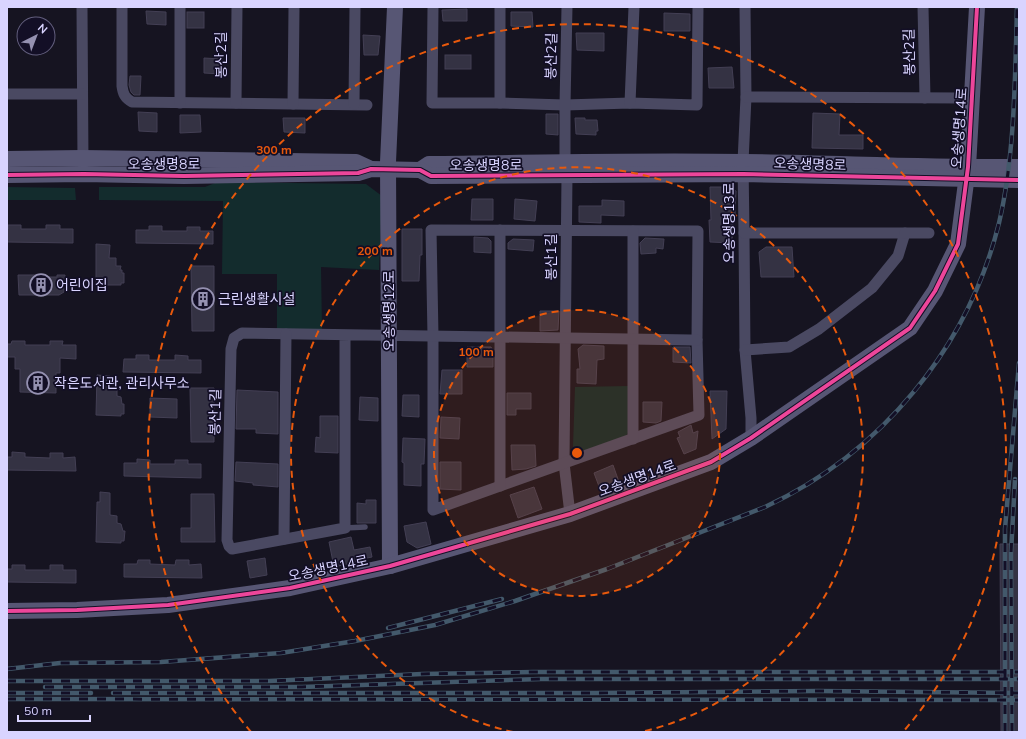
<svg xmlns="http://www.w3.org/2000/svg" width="1026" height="739" font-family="Mulish,'Noto Sans KR',sans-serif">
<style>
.green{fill:#132c2d}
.building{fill:#343243;stroke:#433f54}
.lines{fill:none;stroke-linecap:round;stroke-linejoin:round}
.lane{stroke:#4a4962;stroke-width:5.5}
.street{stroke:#4a4962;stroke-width:11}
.secondary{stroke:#575674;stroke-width:16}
.rail-casing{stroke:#43596b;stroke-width:4.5}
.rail{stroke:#130f26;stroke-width:3;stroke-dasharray:9;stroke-linecap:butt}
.cycleway-casing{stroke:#130f26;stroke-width:6}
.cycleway{stroke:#ed469a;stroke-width:4}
.ring{fill:none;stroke:#e8590c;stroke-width:2;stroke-dasharray:7 5}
.labels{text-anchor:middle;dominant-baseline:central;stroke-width:3.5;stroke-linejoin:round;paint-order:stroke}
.street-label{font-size:14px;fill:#d9d4ff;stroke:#130f26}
.poi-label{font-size:14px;fill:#d9d4ff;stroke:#130f26;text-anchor:start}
.centre{fill:#e8590c;stroke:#130f26;stroke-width:2}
.ring-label{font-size:12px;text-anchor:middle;font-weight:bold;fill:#e8590c;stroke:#130f26;stroke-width:3.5;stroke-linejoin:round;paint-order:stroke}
</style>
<rect width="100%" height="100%" fill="#161421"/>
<!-- green -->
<g class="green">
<polygon points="223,182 366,184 382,196 379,270 321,267 322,330 277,329 277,274 222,274 223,201 99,200 99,187 205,187 215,183"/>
<polygon points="7,187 75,188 76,200 7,200"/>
<polygon points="628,386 628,433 625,437 582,454 573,447 575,387"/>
</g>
<!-- building -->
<g class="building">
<polygon points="467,9 467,21 443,21 442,10"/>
<polygon points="146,11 166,12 166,25 147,24"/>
<rect x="187" y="12" width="17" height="16"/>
<polygon points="511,12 532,12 533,27 511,26"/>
<polygon points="664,13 690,14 690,31 664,31"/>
<polygon points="576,33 604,33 604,51 577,50"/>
<polygon points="363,35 380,36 378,55 364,55"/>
<rect x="445" y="55" width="26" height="14"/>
<polygon points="204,58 221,59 221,74 204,73"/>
<polygon points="732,67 734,88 709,88 708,68"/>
<polygon points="130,76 141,76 140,95 134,95 131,92 129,85"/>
<polygon points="138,112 157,113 157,132 139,131"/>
<polygon points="813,113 840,114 839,135 863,135 863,149 812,148"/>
<polygon points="546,114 558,114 558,135 546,134"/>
<polygon points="180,115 200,115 201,132 180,133"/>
<polygon points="283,118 305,118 305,133 284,132"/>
<polygon points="575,118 585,118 585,120 597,120 598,131 596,131 596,135 576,134"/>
<polygon points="710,187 731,187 736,191 735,215 733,215 732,243 710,242 709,220 711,220"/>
<polygon points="472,199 493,199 493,220 471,220"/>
<polygon points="515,199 537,201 535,221 514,219"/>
<polygon points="602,200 624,201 624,216 601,215 601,223 579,222 579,206 602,206"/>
<polygon points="8,225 21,225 21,229 46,229 46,225 60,225 60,229 73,229 73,243 7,242 7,229 8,229"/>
<polygon points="149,226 162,226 162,231 187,231 187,227 200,227 200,231 213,231 213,244 136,243 136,230 149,230"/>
<polygon points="402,229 422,229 422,255 420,255 419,281 402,281"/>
<polygon points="474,237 488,238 491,241 491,253 474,252"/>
<polygon points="645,238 664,239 663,249 656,248 656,253 641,254 640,243"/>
<polygon points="513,239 534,240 533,251 508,249 508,243"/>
<polygon points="96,244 110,245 109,258 116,258 116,266 121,266 120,270 122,270 122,273 124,273 124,283 121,283 121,285 102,285 102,284 96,283"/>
<polygon points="766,247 792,247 794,277 761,277 759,252"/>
<polygon points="191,266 214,266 214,331 192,331"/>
<polygon points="18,275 43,275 43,277 57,277 57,275 65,275 64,292 59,295 19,295"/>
<polygon points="540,311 559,311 558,330 540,331"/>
<polygon points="12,341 25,341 25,345 50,345 50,341 63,341 62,345 76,345 76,359 60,358 60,373 56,373 56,393 20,392 20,369 15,369 15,357 7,357 7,344 11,344"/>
<polygon points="583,345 604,346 604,359 597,360 596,384 577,383 577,369 580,369 578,349"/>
<polygon points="467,347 491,347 493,351 493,367 467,367"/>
<polygon points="673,347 690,347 691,363 673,362"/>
<polygon points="136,355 149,355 149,360 175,360 175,355 188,356 188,360 201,360 201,373 123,372 124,359 136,359"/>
<polygon points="442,370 462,370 462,394 440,394"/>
<polygon points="97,375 110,376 110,388 117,389 117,396 121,397 122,404 124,404 124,414 121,414 121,416 96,415"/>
<polygon points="190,388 214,388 214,442 191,442"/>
<polygon points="237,390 278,392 278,434 256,433 256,429 236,429"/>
<polygon points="710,391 727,391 726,429 712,439"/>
<polygon points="507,393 531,393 531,409 516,409 516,415 507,415"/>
<polygon points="403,395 419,395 419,417 402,416"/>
<polygon points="360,397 378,398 378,421 359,420"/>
<polygon points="150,398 177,399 177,418 150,417"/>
<polygon points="643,402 662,402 661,421 656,423 643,422"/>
<polygon points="320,416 338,416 338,453 315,452 316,437 320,438"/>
<polygon points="441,417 460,418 459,439 440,438"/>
<polygon points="691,425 693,433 698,431 696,449 684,454 677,438 680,437 678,432"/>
<polygon points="403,438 425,439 424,464 421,464 421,486 404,485 404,463 402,462"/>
<polygon points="511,445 535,445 536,466 526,469 512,470"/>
<polygon points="12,452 25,453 25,457 50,458 50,453 63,453 63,458 75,457 76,471 7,470 7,457 12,457"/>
<polygon points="137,459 150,460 150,464 175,464 175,460 188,460 188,464 201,464 201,478 124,476 124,463 137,463"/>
<polygon points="236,462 278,464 278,487 253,485 253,483 235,481"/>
<polygon points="440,462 461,462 461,490 440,489"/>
<polygon points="613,465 619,482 600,489 594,473"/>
<polygon points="534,487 542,509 518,518 510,495"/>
<polygon points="100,492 110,493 110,515 117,516 117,523 121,524 123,531 125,531 124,541 121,541 121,543 96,542 97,502 100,502"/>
<polygon points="191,494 214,494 215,542 181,542 181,528 191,528"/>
<polygon points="366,500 376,500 376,523 357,523 357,503 366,504"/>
<polygon points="426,522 431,544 417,548 407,542 404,526"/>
<polygon points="351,537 354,550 370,547 372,557 356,560 356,562 334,567 329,542"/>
<polygon points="1000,544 1019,544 1019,732 1001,732"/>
<polygon points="265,558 267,575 250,578 247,561"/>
<polygon points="138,560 150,560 150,564 175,565 176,560 189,560 189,565 201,564 202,578 124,577 124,564 137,564"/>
<polygon points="12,565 25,565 25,570 50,570 50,565 63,565 63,570 76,570 76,583 7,582 7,569 12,569"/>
</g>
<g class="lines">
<!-- lane -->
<polyline class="lane" points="345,528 365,527"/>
<!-- street -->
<g class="street">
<polyline points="82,7 83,164"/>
<path d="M122,7V86C123,94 125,98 132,102L367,105"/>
<polyline points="180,7 180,103"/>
<polyline points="433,7 432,103 500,103 565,105 630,103 697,105 698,7"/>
<polyline points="745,7 746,97 743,162 744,233 745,350 751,418 751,438"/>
<polyline points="923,7 925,98"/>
<polyline points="7,94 82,94"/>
<polyline points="746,97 962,98"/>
<polyline points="236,103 237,7"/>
<polyline points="500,103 500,7"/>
<polyline points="630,103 634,7"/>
<polyline points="293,104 294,7"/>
<polyline points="354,104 355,7"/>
<polyline points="565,163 565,105 567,7"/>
<polyline points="567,176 564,463 570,514"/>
<polygon points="431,230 698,231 697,340 699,415 433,510 433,336"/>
<polyline points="500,230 500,486"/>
<polyline points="633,231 633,439"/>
<polyline points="744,233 905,233 898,256 872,288 819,329 789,347 745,350"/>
<polyline points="905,233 929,233"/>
<path d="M345,335V528L232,549L229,546L227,540L231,349L234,338L242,333C393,335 545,338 697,340"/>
<polyline points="284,539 286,334"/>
</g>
<!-- secondary -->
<g class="secondary">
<polyline points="7,159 82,158 356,162 371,169"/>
<path d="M420,170L429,164C534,163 639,160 744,162C836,163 927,168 1019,167"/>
<polyline points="7,175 84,174 184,176 358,173 371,169 420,170 431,176 743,174 1019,180"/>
<polyline points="390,566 388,162 395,7"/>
<polyline points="7,611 77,610 168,605 290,588 390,566 570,514 711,462 751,438 910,328 935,291 958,244 968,167 977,7"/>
</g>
<!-- rail casing -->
<g class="rail-casing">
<g id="rail">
<polyline points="388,628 502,599"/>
<path d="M7,669L60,663L161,662L281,653L355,641L435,625L515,601L607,569L765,507C881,453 968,348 999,223C1015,155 1015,77 1017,7"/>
<polyline points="7,681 269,681 422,674 533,672 1019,672"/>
<polyline points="45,687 302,687 541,679 1019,679"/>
<polyline points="7,693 91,693"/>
<polyline points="113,693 594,693 818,691 1019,693"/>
<polyline points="7,699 1019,700"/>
<polyline points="1005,732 1005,529 1019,363"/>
<polyline points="1012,732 1011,553 1015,479"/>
</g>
</g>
<!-- rail -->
<use href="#rail" class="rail"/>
<!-- cycleway casing -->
<g class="cycleway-casing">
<g id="cycleway">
<polyline points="7,175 84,174 184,176 358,173 371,169 420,170 431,176 743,174 1019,180"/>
<polyline points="7,611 77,610 168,605 290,588 390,566 570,514 711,462 751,438 910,328 935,291 958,244 968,167 977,7"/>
</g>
</g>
<!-- cycleway -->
<use href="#cycleway" class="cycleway"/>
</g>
<!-- distance rings -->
<circle cx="577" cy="453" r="143" fill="#e8590c" fill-opacity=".12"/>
<g class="ring">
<circle cx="577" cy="453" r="143"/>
<path d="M513 732A286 286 0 1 1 641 732"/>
<path d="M251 732A429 429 0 1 1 903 732"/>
</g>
<!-- icons -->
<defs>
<g id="building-ring" transform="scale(1.15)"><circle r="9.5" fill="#130f26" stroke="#9591b1" stroke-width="1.5"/><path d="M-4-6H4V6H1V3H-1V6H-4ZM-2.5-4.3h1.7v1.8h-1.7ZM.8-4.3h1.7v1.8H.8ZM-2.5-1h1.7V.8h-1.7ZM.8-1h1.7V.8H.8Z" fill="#9591b1"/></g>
</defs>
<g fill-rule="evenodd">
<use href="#building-ring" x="41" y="285"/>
<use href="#building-ring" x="203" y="299"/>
<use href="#building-ring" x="38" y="383"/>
</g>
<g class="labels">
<!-- street labels -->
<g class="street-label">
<text transform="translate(909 52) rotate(-91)">봉산2길</text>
<text transform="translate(221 55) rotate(-90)">봉산2길</text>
<text transform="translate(551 56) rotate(-89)">봉산2길</text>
<text transform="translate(959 128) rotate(-86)">오송생명14로</text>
<text x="164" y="164">오송생명8로</text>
<text transform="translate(810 164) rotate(2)">오송생명8로</text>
<text x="486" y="165">오송생명8로</text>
<text transform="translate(729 223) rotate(-90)">오송생명13로</text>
<text transform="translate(551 257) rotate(-90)">봉산1길</text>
<text transform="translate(389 311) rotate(-90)">오송생명12로</text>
<text transform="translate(215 412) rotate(-89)">봉산1길</text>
<text transform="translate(637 478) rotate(-20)">오송생명14로</text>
<text transform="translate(328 568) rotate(-12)">오송생명14로</text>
</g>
<!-- poi labels -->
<g class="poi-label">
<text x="56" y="285">어린이집</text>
<text x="218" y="299">근린생활시설</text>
<text x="54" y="383">작은도서관, 관리사무소</text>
</g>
</g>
<circle cx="577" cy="453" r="6" class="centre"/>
<g class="ring-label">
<text x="274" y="154">300 m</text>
<text x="375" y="255">200 m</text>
<text x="476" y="356">100 m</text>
</g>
<!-- border -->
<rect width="1026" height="739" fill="none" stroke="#d9d4ff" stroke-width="16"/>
<!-- north arrow -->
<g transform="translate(36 36) rotate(42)"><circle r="19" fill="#130f26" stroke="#625e7d"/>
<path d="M0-3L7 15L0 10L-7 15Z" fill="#9591b1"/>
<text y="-6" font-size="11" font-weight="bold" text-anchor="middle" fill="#d9d4ff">N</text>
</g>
<!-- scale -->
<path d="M18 715v6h72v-6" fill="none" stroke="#d9d4ff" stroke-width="2"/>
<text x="24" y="715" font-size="12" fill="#d9d4ff" stroke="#130f26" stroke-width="3" paint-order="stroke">50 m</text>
</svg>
